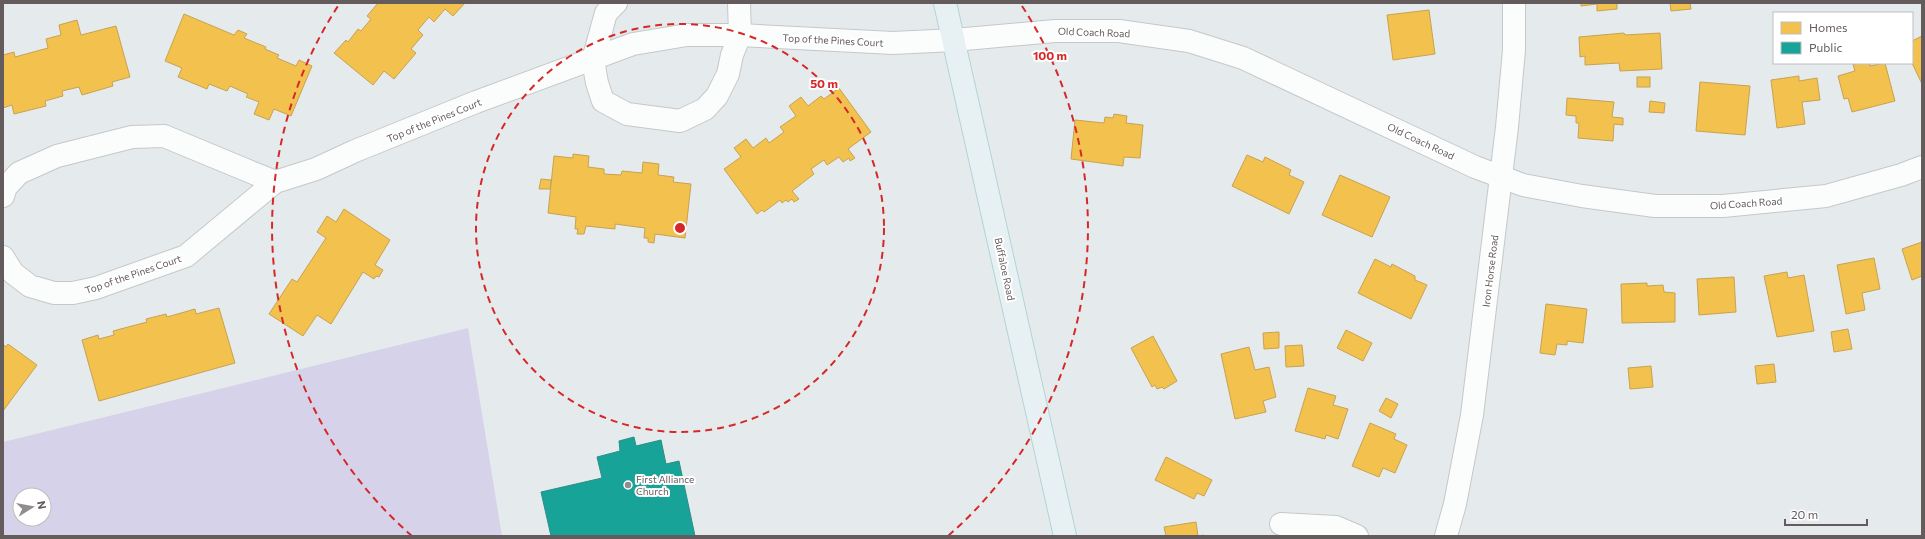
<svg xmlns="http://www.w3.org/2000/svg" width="1925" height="539" font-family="Commissioner,sans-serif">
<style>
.green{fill:#d6d2ea;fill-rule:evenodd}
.homes{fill:#f2c14e;stroke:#c7a252}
.public{fill:#17a398;stroke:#2e8d86}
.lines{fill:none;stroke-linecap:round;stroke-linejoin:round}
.minor-casing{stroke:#c6c8c8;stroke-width:24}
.major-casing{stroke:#b1d4d5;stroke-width:24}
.minor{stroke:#fbfcfc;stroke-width:22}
.major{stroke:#e7f1f3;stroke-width:22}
.ring{fill:none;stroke:#d62828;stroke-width:2;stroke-dasharray:7 5}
.poi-dot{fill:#918d8e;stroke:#fff;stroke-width:1.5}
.labels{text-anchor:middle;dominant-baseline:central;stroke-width:4;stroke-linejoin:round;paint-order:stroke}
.street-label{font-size:10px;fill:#645b5c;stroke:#fff}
.poi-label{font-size:10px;fill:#645b5c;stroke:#fff;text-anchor:start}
.centre{fill:#d62828;stroke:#fff;stroke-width:2}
.ring-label{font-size:12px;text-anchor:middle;font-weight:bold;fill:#d62828;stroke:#fff;stroke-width:4;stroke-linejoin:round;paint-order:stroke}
</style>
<rect width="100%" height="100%" fill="#e5ebec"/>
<!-- green -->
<path class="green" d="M468,328L502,536H3V442ZM20,495H44V519H20Z"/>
<!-- homes -->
<g class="homes">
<polygon points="378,3 465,3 453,16 445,9 434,22 429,17 418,30 423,35 411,49 416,53 394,79 384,71 373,85 334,53 346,40 348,42 358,29 361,31 371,19 367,16"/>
<polygon points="1581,3 1617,3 1617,9 1597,11 1597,4 1581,6"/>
<polygon points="1670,3 1690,3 1691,9 1671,11"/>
<polygon points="1429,10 1435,54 1393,60 1387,15"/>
<polygon points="184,14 234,35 238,30 247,34 244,38 266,47 265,49 279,55 277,58 296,66 299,60 312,66 291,116 274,109 269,120 254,114 259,102 246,97 248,94 230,86 227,91 209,84 207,89 178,77 182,68 165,61"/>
<polygon points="77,20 81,35 116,26 130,77 112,82 113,86 82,95 79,87 62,91 63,96 45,101 46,106 14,114 12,105 3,108 3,55 14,52 15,57 48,48 46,39 61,35 59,25"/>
<polygon points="1624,33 1625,35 1660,33 1662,69 1620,71 1619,63 1585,65 1585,56 1580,57 1579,37"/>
<polygon points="1922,36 1922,84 1912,63 1912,41"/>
<polygon points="1859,63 1870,63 1870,66 1885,63 1895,101 1852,112 1848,98 1844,99 1838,76 1855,71 1853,64"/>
<polygon points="1799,76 1799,81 1817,78 1820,100 1802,102 1805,124 1777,128 1771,80"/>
<rect x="1637" y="77" width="13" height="10"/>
<polygon points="1700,82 1750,86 1745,135 1696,131"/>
<polygon points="839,88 871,132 848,149 855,158 850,161 849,158 843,162 839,157 827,165 824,160 811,169 814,174 792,191 799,199 794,202 792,199 788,202 786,200 782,203 780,200 764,212 762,210 757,214 724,169 741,157 734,148 746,139 753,148 766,138 769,143 784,132 780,127 796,116 789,106 801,97 808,106 821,96 824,99"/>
<polygon points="1567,98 1614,102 1612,117 1623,118 1623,125 1614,124 1613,141 1578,138 1579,123 1576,123 1576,116 1566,115"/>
<polygon points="1650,101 1665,103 1664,113 1649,112"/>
<polygon points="1114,114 1127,116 1126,123 1143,125 1140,158 1124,157 1123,166 1071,159 1075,120 1104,123 1105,117 1113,118"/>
<polygon points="573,154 589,156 588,167 604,169 604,174 621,175 622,171 642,173 643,162 659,164 658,175 674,177 673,182 691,184 685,238 655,234 654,243 648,242 648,238 644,238 645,228 615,224 615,229 586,226 584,234 577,234 578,229 575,229 576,217 548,213 554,156 573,158"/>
<polygon points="1247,155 1263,162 1265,157 1291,170 1289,175 1304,182 1289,214 1232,186"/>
<polygon points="1340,175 1390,197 1372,237 1322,215"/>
<polygon points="541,179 551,180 550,189 539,189"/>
<polygon points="344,209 390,240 375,265 383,270 379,277 376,276 374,279 363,272 331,324 317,315 303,336 269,314 292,279 297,282 326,238 317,232 327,216 336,222"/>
<polygon points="1922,242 1922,276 1912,280 1902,249"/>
<polygon points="1874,258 1880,289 1862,293 1865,310 1846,314 1837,265"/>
<polygon points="1375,259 1391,267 1392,264 1415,276 1415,280 1427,285 1411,319 1358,293"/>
<polygon points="1787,272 1788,278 1804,275 1814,331 1777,337 1764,276"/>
<polygon points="1734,277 1736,312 1699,315 1697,279"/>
<polygon points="1647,283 1647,286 1663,285 1664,292 1675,293 1675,322 1622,323 1621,284"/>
<polygon points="1546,304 1587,309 1583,343 1567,341 1567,345 1557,344 1555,355 1540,353"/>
<polygon points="219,308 235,363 99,401 82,340 98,335 99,339 114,335 113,331 147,322 146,319 166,314 167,317 195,309 196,314"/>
<polygon points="1848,329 1852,349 1834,352 1831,332"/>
<polygon points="1346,330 1372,343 1363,361 1337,348"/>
<polygon points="1279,332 1279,348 1264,349 1263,333"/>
<polygon points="1153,336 1177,381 1164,389 1162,387 1157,389 1155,385 1152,387 1131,348"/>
<polygon points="3,344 6,347 8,344 37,365 3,411"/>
<polygon points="1302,345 1304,366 1286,367 1285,346"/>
<polygon points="1249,347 1255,370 1269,367 1276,397 1263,401 1266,412 1235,419 1221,354"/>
<polygon points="1774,364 1776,382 1757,384 1755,366"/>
<polygon points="1651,366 1653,387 1630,389 1628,368"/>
<polygon points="1308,388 1336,396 1333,405 1348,409 1338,439 1326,435 1325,439 1295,431"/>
<polygon points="1386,398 1398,404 1391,418 1379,411"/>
<polygon points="1370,423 1396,434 1394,439 1407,445 1395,473 1383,468 1379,477 1352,466"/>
<polygon points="1166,457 1212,480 1204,496 1197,493 1194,499 1155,480"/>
<polygon points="1196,522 1198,536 1204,535 1204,536 1166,536 1164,527"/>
</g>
<!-- public -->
<polygon class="public" points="634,437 636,446 661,440 666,464 679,461 695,536 551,536 541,492 602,478 597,457 620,451 619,441"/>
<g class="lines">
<!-- minor casing -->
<g class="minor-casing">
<g id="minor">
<polyline points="616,3 606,13 593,60 597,83 603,101 627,114 680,121 705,109 717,96 728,74 732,55 740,35 739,3"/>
<polyline points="3,196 6,187 19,173 57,156 132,137 164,136 275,182"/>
<polyline points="3,257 13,273 30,286 54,293 73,293 96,288 186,256 275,182 316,169 355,151 476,102 633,44 687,35 740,35 893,43 954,40 1055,31 1119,31 1189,41 1243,58 1475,167 1523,185 1582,196 1655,206 1723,206 1826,196 1901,175 1922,167"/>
<polyline points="1281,524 1336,527 1357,536"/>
<polyline points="1446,536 1455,504 1472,415 1507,127 1514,50 1514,3"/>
</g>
</g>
<!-- major casing -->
<g class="major-casing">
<polyline id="major" points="945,3 1065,536"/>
</g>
<!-- minor -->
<use href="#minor" class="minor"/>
<!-- major -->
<use href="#major" class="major"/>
</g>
<!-- distance rings -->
<g class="ring">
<circle cx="680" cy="228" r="204"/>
<path d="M412 536A408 408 0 0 1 338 6M1022 6A408 408 0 0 1 948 536"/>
</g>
<!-- markers -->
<circle class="poi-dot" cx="628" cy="485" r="4"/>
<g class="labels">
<!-- street labels -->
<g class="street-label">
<text transform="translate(1094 32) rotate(2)">Old Coach Road</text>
<text transform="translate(833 40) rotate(3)">Top of the Pines Court</text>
<text transform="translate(434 120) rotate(-22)">Top of the Pines Court</text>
<text transform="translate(1421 141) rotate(25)">Old Coach Road</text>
<text transform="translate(1746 203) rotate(-4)">Old Coach Road</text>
<text transform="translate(1005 269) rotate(78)">Buffaloe Road</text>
<text transform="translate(1490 271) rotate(-83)">Iron Horse Road</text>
<text transform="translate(133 274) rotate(-19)">Top of the Pines Court</text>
</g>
<!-- poi labels -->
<g class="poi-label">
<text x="636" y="479">First Alliance<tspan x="636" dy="12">Church</tspan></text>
</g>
</g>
<circle cx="680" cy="228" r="6" class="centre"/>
<g class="ring-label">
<text x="1050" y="60">100 m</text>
<text x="824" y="88">50 m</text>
</g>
<!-- border -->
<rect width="1925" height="539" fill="none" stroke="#645b5c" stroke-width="8"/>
<!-- legend -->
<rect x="1773" y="12" width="140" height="52" fill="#ffffff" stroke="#c1bdbe"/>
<rect x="1781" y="22" width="20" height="12" fill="#f2c14e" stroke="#c1bdbe"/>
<text x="1809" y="32" font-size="12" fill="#645b5c">Homes</text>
<rect x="1781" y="42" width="20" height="12" fill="#17a398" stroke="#c1bdbe"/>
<text x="1809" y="52" font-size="12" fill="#645b5c">Public</text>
<!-- north arrow -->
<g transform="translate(32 507) rotate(79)"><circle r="19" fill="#ffffff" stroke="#c1bdbe"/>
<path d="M0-3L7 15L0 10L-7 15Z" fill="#918d8e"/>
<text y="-6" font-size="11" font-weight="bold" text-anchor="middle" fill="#645b5c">N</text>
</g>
<!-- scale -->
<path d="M1785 519v6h82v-6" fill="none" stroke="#645b5c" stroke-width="2"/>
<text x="1791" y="519" font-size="12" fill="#645b5c" stroke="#ffffff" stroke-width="3" paint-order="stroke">20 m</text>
</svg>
